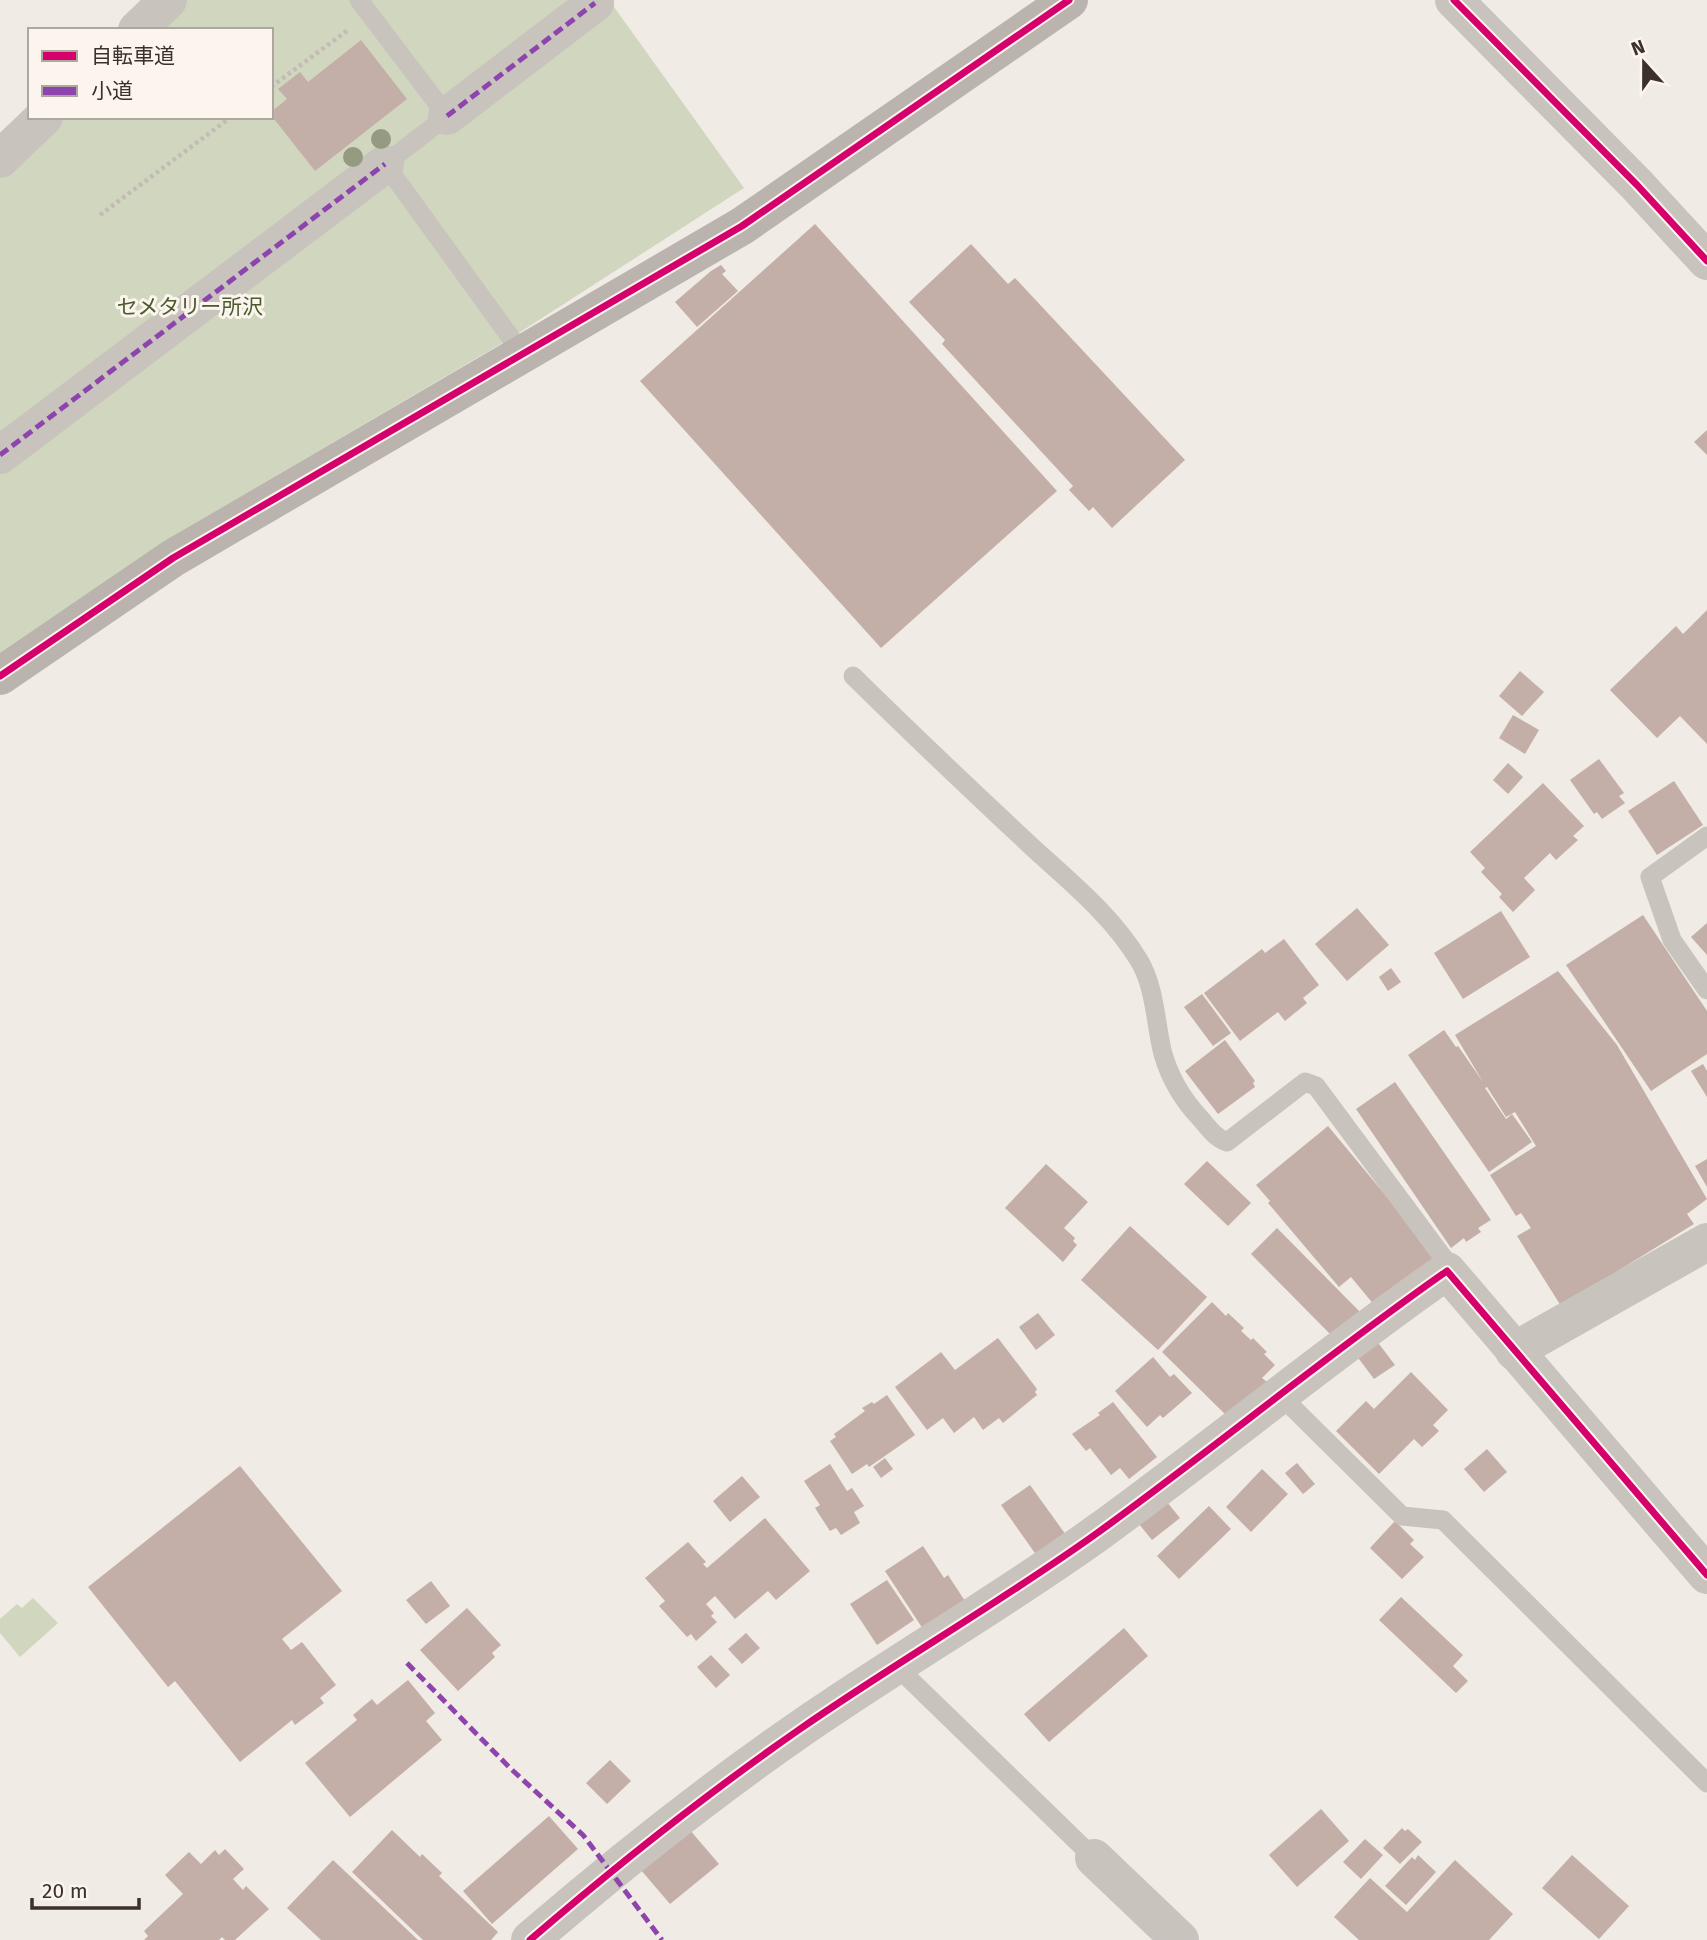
<svg xmlns="http://www.w3.org/2000/svg" width="1707" height="1940" font-family="'Fira Sans','Noto Sans JP',sans-serif">
<style>
.green{fill:#d1d6bf}
.building{fill:#c3afa7}
.lines{fill:none;stroke-linecap:round;stroke-linejoin:round}
.path{stroke:#c2bbb6;stroke-width:4.5;stroke-dasharray:3.5 3.5;stroke-linecap:butt}
.lane{stroke:#c9c3be;stroke-width:19}
.street{stroke:#c9c3be;stroke-width:38}
.secondary{stroke:#bab3ae;stroke-width:38}
.quiet{stroke:#8e44ad;stroke-width:5;stroke-dasharray:10 5;stroke-linecap:butt}
.cycleway-casing{stroke:#fbf5ee;stroke-width:11}
.cycleway{stroke:#d6006c;stroke-width:7}
.tree{fill:#959b80}
.labels{text-anchor:middle;dominant-baseline:central;stroke-width:6;stroke-linejoin:round;paint-order:stroke}
.park-label{font-size:21px;fill:#4a5a2e;stroke:#fbf5ee}
</style>
<rect width="100%" height="100%" fill="#f0ebe5"/>
<!-- green -->
<g class="green">
<polygon points="187,0 609,0 744,188 511,338 187,528 0,656 0,177 63,117 271,117 271,30 156,30"/>
<polygon points="33,1598 58,1623 20,1657 0,1633 0,1619 17,1604 22,1608"/>
</g>
<!-- building -->
<g class="building">
<polygon points="361,40 407,99 315,171 271,115 271,112 287,99 278,89 300,72 308,82"/>
<polygon points="815,224 1057,491 881,648 640,381"/>
<polygon points="971,244 1008,284 1015,278 1185,460 1112,528 1093,507 1089,511 1069,490 1073,486 942,344 945,340 909,302"/>
<polygon points="721,265 726,271 722,274 738,291 697,327 675,302 711,271"/>
<polygon points="1707,430 1707,455 1694,442"/>
<polygon points="1707,610 1707,744 1680,716 1657,738 1610,690 1676,626 1683,634"/>
<polygon points="1520,671 1544,692 1522,716 1499,696"/>
<polygon points="1513,715 1539,730 1525,754 1499,738"/>
<polygon points="1599,759 1624,793 1619,796 1625,803 1602,819 1597,812 1594,814 1570,780"/>
<polygon points="1508,763 1523,777 1508,794 1493,780"/>
<polygon points="1674,781 1703,825 1657,855 1628,811"/>
<polygon points="1543,783 1584,826 1573,836 1578,840 1556,860 1550,853 1524,878 1535,890 1513,912 1499,897 1502,894 1481,872 1485,868 1470,852"/>
<polygon points="1357,908 1389,945 1347,981 1315,944"/>
<polygon points="1501,911 1530,957 1463,999 1434,953"/>
<polygon points="1643,915 1707,1011 1707,1054 1651,1091 1566,965"/>
<polygon points="1707,923 1707,955 1691,937"/>
<polygon points="1284,939 1319,985 1303,998 1307,1003 1285,1021 1278,1012 1240,1041 1204,993 1262,949 1265,953"/>
<polygon points="1391,968 1401,982 1388,991 1379,977"/>
<polygon points="1558,971 1617,1045 1707,1199 1687,1214 1694,1224 1561,1306 1517,1236 1531,1228 1521,1213 1516,1216 1490,1175 1536,1146 1515,1112 1506,1117 1487,1087 1485,1088 1506,1119 1512,1114 1532,1142 1489,1172 1408,1055 1444,1030 1456,1047 1458,1046 1483,1082 1455,1035"/>
<polygon points="1202,994 1231,1033 1213,1046 1184,1007"/>
<polygon points="1225,1040 1255,1081 1253,1083 1255,1087 1218,1114 1185,1071"/>
<polygon points="1703,1064 1707,1071 1707,1097 1691,1071"/>
<polygon points="1395,1082 1491,1220 1478,1228 1481,1232 1466,1242 1464,1238 1451,1248 1356,1109"/>
<polygon points="1328,1126 1436,1256 1375,1306 1351,1277 1339,1287 1268,1203 1270,1201 1256,1185"/>
<polygon points="1707,1159 1707,1187 1695,1166"/>
<polygon points="1207,1161 1251,1203 1228,1226 1184,1184"/>
<polygon points="1046,1164 1088,1202 1064,1228 1075,1238 1073,1241 1077,1245 1063,1262 1005,1208"/>
<polygon points="1130,1226 1207,1297 1158,1350 1081,1280"/>
<polygon points="1277,1228 1360,1312 1334,1338 1251,1254"/>
<polygon points="1212,1302 1226,1316 1228,1313 1244,1328 1241,1331 1251,1340 1253,1338 1267,1352 1264,1354 1275,1365 1262,1378 1267,1382 1230,1419 1162,1352"/>
<polygon points="1038,1313 1055,1335 1036,1350 1019,1327"/>
<polygon points="998,1338 1037,1389 1035,1392 1037,1395 1003,1423 999,1418 983,1430 974,1417 954,1433 943,1418 927,1430 895,1387 941,1352 955,1370"/>
<polygon points="1376,1340 1395,1365 1374,1379 1356,1355"/>
<polygon points="1153,1357 1170,1377 1174,1374 1192,1393 1163,1418 1160,1415 1147,1427 1115,1391"/>
<polygon points="1411,1372 1448,1410 1433,1425 1439,1431 1422,1447 1414,1439 1379,1474 1336,1431 1366,1401 1374,1409"/>
<polygon points="887,1395 915,1435 869,1467 867,1464 852,1474 830,1441 836,1437 834,1434 865,1411 862,1408 872,1402 874,1404"/>
<polygon points="1113,1402 1157,1457 1129,1479 1120,1468 1111,1475 1090,1448 1086,1451 1072,1434 1100,1415 1098,1413"/>
<polygon points="1487,1449 1507,1472 1484,1492 1464,1469"/>
<polygon points="885,1458 893,1469 881,1478 873,1467"/>
<polygon points="1297,1463 1315,1484 1303,1494 1285,1473"/>
<polygon points="830,1464 847,1491 852,1488 864,1506 854,1512 860,1523 841,1535 836,1528 830,1531 815,1508 820,1505 804,1481"/>
<polygon points="240,1466 342,1591 282,1639 291,1650 302,1642 336,1685 320,1698 324,1703 295,1725 292,1720 240,1762 175,1681 168,1687 88,1587"/>
<polygon points="1262,1469 1288,1494 1251,1532 1226,1507"/>
<polygon points="742,1476 760,1497 730,1522 713,1501"/>
<polygon points="1030,1485 1066,1535 1037,1556 1001,1505"/>
<polygon points="1162,1496 1180,1518 1152,1540 1134,1518"/>
<polygon points="1209,1506 1231,1529 1179,1579 1157,1556"/>
<polygon points="765,1518 810,1571 776,1600 768,1591 735,1619 715,1596 706,1604 714,1613 711,1616 717,1622 696,1641 691,1634 687,1637 659,1606 665,1601 645,1578 688,1542 706,1562 703,1564 707,1568"/>
<polygon points="1395,1521 1414,1540 1410,1544 1424,1557 1402,1579 1370,1548"/>
<polygon points="923,1546 944,1578 948,1575 965,1601 923,1629 885,1571"/>
<polygon points="887,1580 914,1620 877,1645 850,1604"/>
<polygon points="431,1581 450,1606 426,1624 406,1600"/>
<polygon points="1401,1597 1463,1655 1453,1666 1468,1681 1456,1693 1379,1620"/>
<polygon points="467,1608 501,1645 492,1653 495,1657 458,1691 420,1650"/>
<polygon points="1124,1628 1148,1656 1049,1742 1024,1714"/>
<polygon points="746,1633 760,1648 742,1664 728,1649"/>
<polygon points="711,1655 730,1675 716,1688 697,1667"/>
<polygon points="408,1680 435,1713 426,1721 442,1740 350,1817 305,1763 357,1720 353,1715 372,1699 377,1705"/>
<polygon points="610,1760 631,1781 607,1804 586,1783"/>
<polygon points="1321,1809 1349,1841 1297,1887 1269,1855"/>
<polygon points="549,1816 578,1849 492,1924 463,1891"/>
<polygon points="1402,1828 1405,1831 1408,1829 1422,1842 1400,1864 1383,1848"/>
<polygon points="689,1829 719,1864 670,1904 641,1870"/>
<polygon points="392,1830 420,1857 422,1854 442,1873 439,1876 498,1932 491,1940 423,1940 352,1872"/>
<polygon points="1365,1839 1383,1855 1361,1879 1343,1862"/>
<polygon points="225,1849 244,1869 233,1879 243,1890 246,1886 269,1909 235,1940 225,1940 222,1937 219,1940 144,1940 148,1936 144,1931 183,1894 165,1875 189,1852 201,1864 215,1850 219,1855"/>
<polygon points="1418,1855 1436,1872 1406,1905 1385,1886 1412,1857 1415,1860"/>
<polygon points="1572,1855 1629,1906 1599,1939 1542,1888"/>
<polygon points="333,1860 418,1940 321,1940 287,1908"/>
<polygon points="1455,1860 1513,1914 1489,1940 1359,1940 1334,1917 1370,1878 1407,1912"/>
</g>
<g class="lines">
<!-- path -->
<g class="path">
<polyline points="271,87 348,30"/>
<polyline points="100,215 231,117"/>
</g>
<!-- lane -->
<g class="lane">
<polyline points="359,0 447,116 385,164 511,338"/>
<path d="M853,676C912,734 971,790 1031,846C1070,882 1112,915 1140,962C1156,991 1155,1023 1163,1054C1170,1078 1183,1100 1200,1118C1208,1127 1215,1138 1227,1142L1305,1082L1316,1086L1448,1264L1447,1271"/>
<polyline points="1707,836 1650,877 1672,940 1707,990"/>
<polyline points="1279,1394 1402,1516 1443,1520 1707,1783"/>
<polyline points="896,1666 1094,1858"/>
</g>
<!-- street -->
<g class="street">
<polyline points="1454,0 1637,185 1707,261"/>
<polyline points="137,30 168,0"/>
<polyline points="447,116 595,3"/>
<polyline points="0,159 44,117"/>
<polyline points="0,455 385,164"/>
<polyline points="1514,1351 1707,1242"/>
<polyline points="1094,1858 1180,1940"/>
<path d="M530,1940C617,1865 705,1795 800,1729C898,1661 1003,1601 1100,1531C1217,1446 1328,1354 1447,1271L1707,1575"/>
</g>
<!-- secondary -->
<polyline class="secondary" points="0,676 173,558 742,226 1069,0"/>
<!-- quiet -->
<g class="quiet">
<polyline points="447,116 595,3"/>
<polyline points="0,455 385,164"/>
<polyline points="407,1663 510,1768 583,1835 662,1940"/>
</g>
<!-- cycleway casing -->
<g class="cycleway-casing">
<g id="cycleway">
<polyline points="1454,0 1637,185 1707,261"/>
<polyline points="0,676 173,558 742,226 1069,0"/>
<path d="M530,1940C617,1865 705,1795 800,1729C898,1661 1003,1601 1100,1531C1217,1446 1328,1354 1447,1271L1707,1575"/>
</g>
</g>
<!-- cycleway -->
<use href="#cycleway" class="cycleway"/>
</g>
<!-- trees -->
<g class="tree">
<circle cx="381" cy="139" r="10"/>
<circle cx="353" cy="157" r="10"/>
</g>
<g class="labels">
<!-- park labels -->
<g class="park-label">
<text x="190" y="307">セメタリー所沢</text>
</g>
</g>
<!-- legend -->
<rect x="28" y="28" width="245" height="91" fill="#fbf5ee" stroke="#aea6a0" stroke-width="2"/>
<rect x="42" y="51" width="35" height="10" fill="#d6006c" stroke="#aea6a0" stroke-width="2"/>
<text x="91" y="63" font-size="21" fill="#3b302b">自転車道</text>
<rect x="42" y="86" width="35" height="10" fill="#8e44ad" stroke="#aea6a0" stroke-width="2"/>
<text x="91" y="98" font-size="21" fill="#3b302b">小道</text>
<!-- north arrow -->
<g transform="translate(1644 63) rotate(339)" stroke="#fbf5ee" stroke-width="5" paint-order="stroke">
<path d="M0-5L12 26L0 18L-12 26Z" fill="#3b302b"/>
<text y="-10" font-size="19" font-weight="bold" text-anchor="middle" fill="#3b302b">N</text>
</g>
<!-- scale -->
<path d="M32 1898v10h107v-10" fill="none" stroke="#3b302b" stroke-width="3.5"/>
<text x="42" y="1898" font-size="21" fill="#3b302b" stroke="#fbf5ee" stroke-width="5" paint-order="stroke">20 m</text>
</svg>
